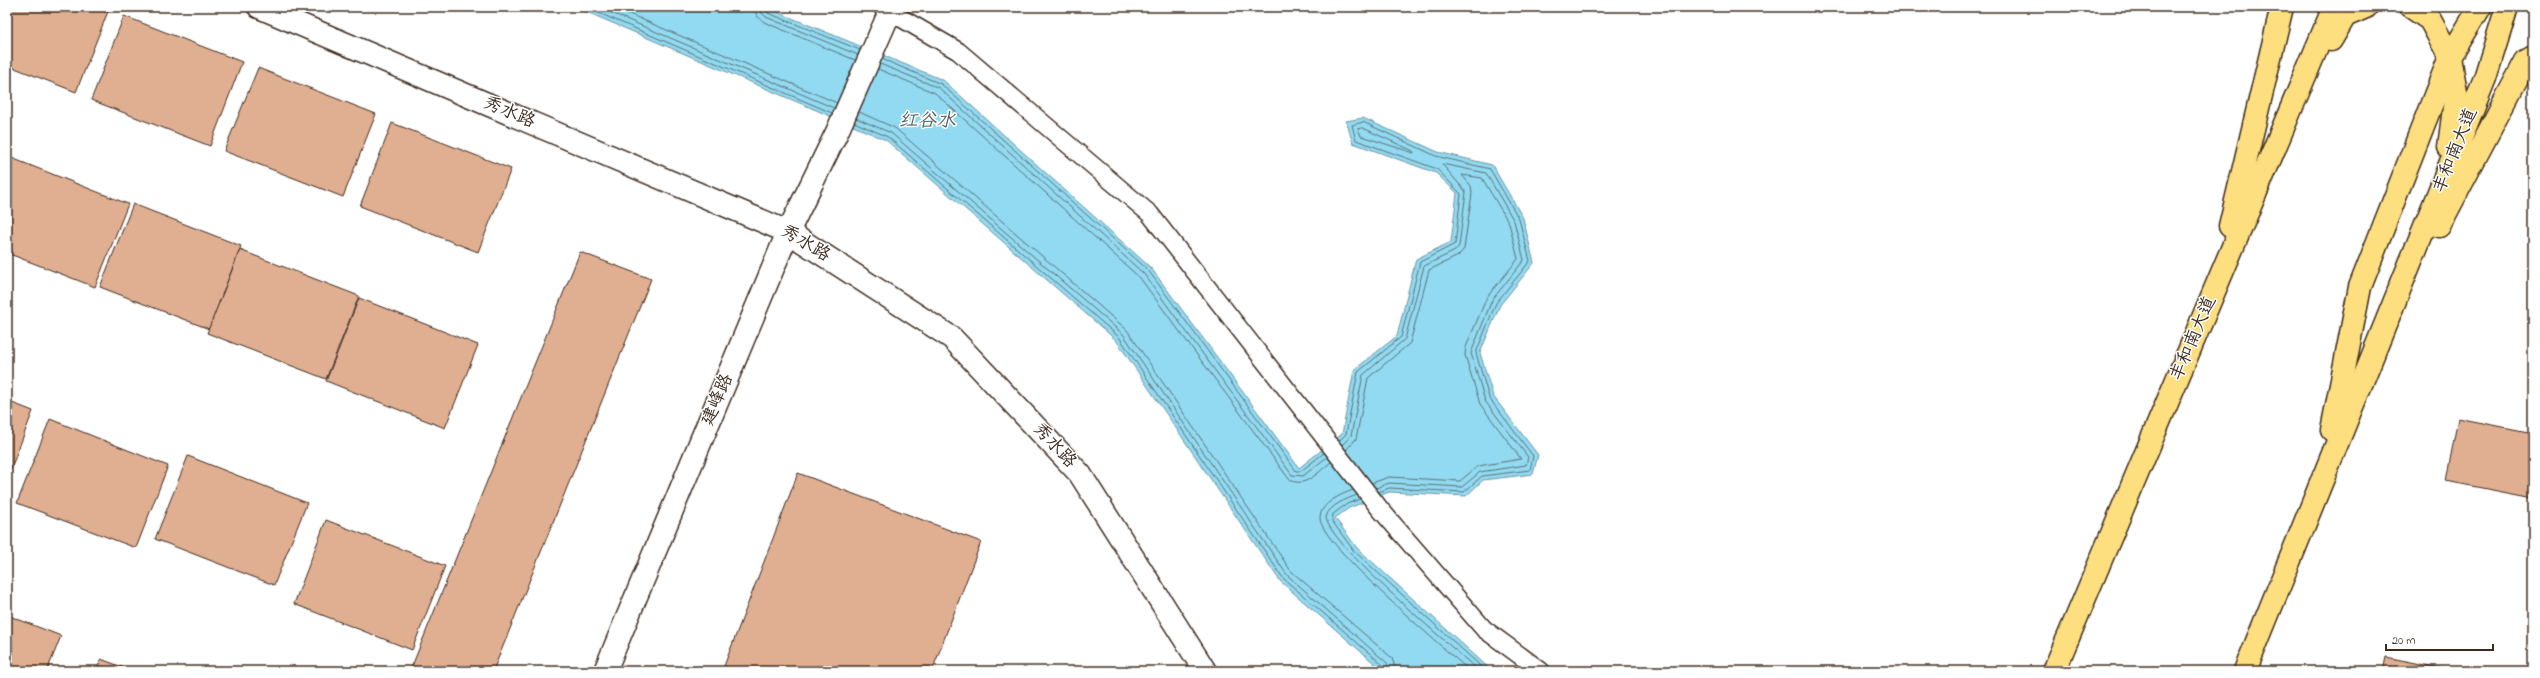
<svg xmlns="http://www.w3.org/2000/svg" width="2540" height="678" font-family="'Indie Flower','LXGW WenKai TC',sans-serif">
<style>
.water{fill:#91daf2;stroke:#6f949d}
.lines{fill:none;stroke-linecap:round;stroke-linejoin:round}
.shore{stroke:#5d7073;stroke-width:1}
.building{fill:#e0af92;stroke:#3b2a1e}
.lane-casing{stroke:#3b2a1e;stroke-width:20}
.street-casing{stroke:#3b2a1e;stroke-width:25}
.primary-casing{stroke:#3b2a1e;stroke-width:25}
.lane{stroke:#fff;stroke-width:17}
.street{stroke:#fff;stroke-width:22}
.primary{stroke:#fddf80;stroke-width:22}
.labels{text-anchor:middle;dominant-baseline:central;stroke-width:3;stroke-linejoin:round;paint-order:stroke}
.street-label{font-size:18px;fill:#3b2a1e;stroke:#fff}
.water-label{font-size:19px;font-style:italic;fill:#555f5e;stroke:#fff}
</style>
<rect width="100%" height="100%" fill="#fff"/>
<filter id="ink" filterUnits="userSpaceOnUse"><feTurbulence type="fractalNoise" baseFrequency=".025" numOctaves="2"/><feDisplacementMap in="SourceGraphic" scale="8" xChannelSelector="R" yChannelSelector="G"/><feConvolveMatrix kernelMatrix="1 2 1 2 8 2 1 2 1" color-interpolation-filters="sRGB"/></filter>
<g filter="url(#ink)">
<!-- water -->
<polygon class="water" points="575,7 765,7 943,80 1151,268 1299,468 1342,434 1354,370 1397,336 1416,259 1451,242 1457,193 1436,173 1353,143 1346,121 1363,118 1438,152 1492,165 1523,218 1534,263 1500,305 1480,353 1493,396 1538,455 1533,474 1483,480 1466,496 1389,492 1349,508 1335,518 1357,548 1492,671 1383,671 1280,581 1116,340 886,140"/>
<g class="lines">
<!-- shore -->
<g class="shore">
<polyline points="585,7 832,113"/>
<polyline points="598,7 834,108"/>
<polyline points="613,7 837,103"/>
<polyline points="754,7 757,16 764,22 855,60"/>
<polyline points="760,7 762,13 766,17 858,55"/>
<polyline points="766,7 768,13 860,50"/>
<polyline points="882,59 941,84 1148,270 1296,471 1301,471 1324,453"/>
<polyline points="880,64 939,88 1144,274 1292,475 1303,476 1327,457"/>
<path d="M878,69L935,93L1140,278L1289,479C1304,490 1319,471 1331,462"/>
<polyline points="859,112 895,128 1127,330 1291,571 1392,658 1396,671"/>
<polyline points="856,118 891,133 1123,334 1287,575 1387,663 1390,671"/>
<polyline points="854,122 888,137 1119,337 1283,578 1384,666 1385,671"/>
<polygon points="1363,128 1413,151 1414,153 1361,136 1358,129"/>
<polyline points="1339,441 1346,434 1358,372 1401,337 1420,262 1455,244 1461,194 1437,169 1356,140 1352,125 1363,122 1436,156 1490,169 1519,219 1530,261 1496,303 1476,353 1489,398 1533,456 1530,470 1482,476 1464,492 1389,488 1379,492"/>
<polyline points="1342,445 1351,436 1363,375 1405,339 1424,266 1455,251 1459,246 1466,192 1442,164 1486,173 1514,221 1524,260 1492,300 1471,353 1485,401 1528,457 1526,465 1480,472 1462,487 1389,483 1376,488"/>
<polyline points="1346,450 1356,439 1368,378 1410,343 1429,270 1458,256 1464,249 1472,193 1471,186 1462,175 1482,178 1509,223 1518,259 1487,297 1466,347 1465,355 1480,404 1521,459 1478,466 1460,481 1389,477 1372,483"/>
<path d="M1353,490C1342,494 1320,503 1320,518C1320,544 1445,649 1470,671"/>
<path d="M1357,495C1347,499 1329,505 1326,517C1327,543 1454,648 1479,671"/>
<polyline points="1360,499 1347,504 1333,514 1332,521 1354,551 1486,671"/>
</g>
</g>
<!-- building -->
<g class="building">
<polygon points="7,7 109,9 76,92 7,65"/>
<polygon points="124,16 242,62 210,146 91,100"/>
<polygon points="258,68 376,114 343,197 224,151"/>
<polygon points="392,123 511,169 478,252 360,206"/>
<polygon points="9,157 128,204 95,287 7,253 7,163"/>
<polygon points="133,204 241,246 209,329 100,287"/>
<polygon points="240,250 359,296 326,379 207,333"/>
<polygon points="580,252 651,279 493,671 410,671"/>
<polygon points="359,298 478,345 445,428 326,381"/>
<polygon points="7,401 33,411 7,479"/>
<polygon points="2458,418 2533,433 2533,498 2446,481"/>
<polygon points="50,419 168,466 136,548 17,503"/>
<polygon points="188,456 307,503 274,585 155,539"/>
<polygon points="798,473 981,542 932,671 738,671 724,666"/>
<polygon points="326,520 445,566 412,650 294,604"/>
<polygon points="7,615 61,636 47,671 7,671"/>
<polygon points="2386,657 2456,671 2383,671"/>
<polygon points="101,659 133,671 96,671"/>
</g>
<g class="lines">
<!-- lane casing -->
<g class="lane-casing">
<polyline id="lane" points="882,7 958,51 1150,214 1380,509 1484,629 1541,671"/>
</g>
<!-- street casing -->
<g class="street-casing">
<g id="street">
<polyline points="259,7 788,232 952,338 1080,474 1205,671"/>
<polyline points="605,671 788,232 837,132 892,7"/>
</g>
</g>
<!-- primary casing -->
<g class="primary-casing">
<g id="primary">
<polyline points="2411,7 2430,20 2450,57 2456,92 2449,147"/>
<polyline points="2331,40 2345,16 2366,7"/>
<polyline points="2230,226 2282,7"/>
<polyline points="2439,226 2526,61 2533,57"/>
<polyline points="2332,430 2360,287 2450,57 2480,7"/>
<polyline points="2054,671 2334,7"/>
<polyline points="2245,671 2485,78 2507,7"/>
</g>
</g>
<!-- lane -->
<use href="#lane" class="lane"/>
<!-- street -->
<use href="#street" class="street"/>
<!-- primary -->
<use href="#primary" class="primary"/>
</g>
</g>
<g class="labels">
<!-- street labels -->
<g class="street-label">
<text transform="translate(509 113) rotate(23)">秀水路</text>
<text transform="translate(2456 151) rotate(-68)">丰和南大道</text>
<text transform="translate(805 244) rotate(31)">秀水路</text>
<text transform="translate(2194 339) rotate(-67)">丰和南大道</text>
<text transform="translate(718 400) rotate(-67)">建峰路</text>
<text transform="translate(1054 446) rotate(47)">秀水路</text>
</g>
<!-- water labels -->
<g class="water-label">
<text x="927" y="121">红谷水</text>
</g>
</g>
<!-- margin -->
<rect width="2540" height="678" fill="none" stroke="#fff" stroke-width="24"/>
<rect x="12" y="12" width="2516" height="654" fill="none" stroke="#3b2a1e" stroke-width="1.5" filter="url(#ink)"/>
<!-- scale -->
<path d="M2386 644v6h107v-6" fill="none" stroke="#3b2a1e" stroke-width="2"/>
<text x="2392" y="644" font-size="12" fill="#3b2a1e" stroke="#ffffff" stroke-width="3" paint-order="stroke">20 m</text>
</svg>
